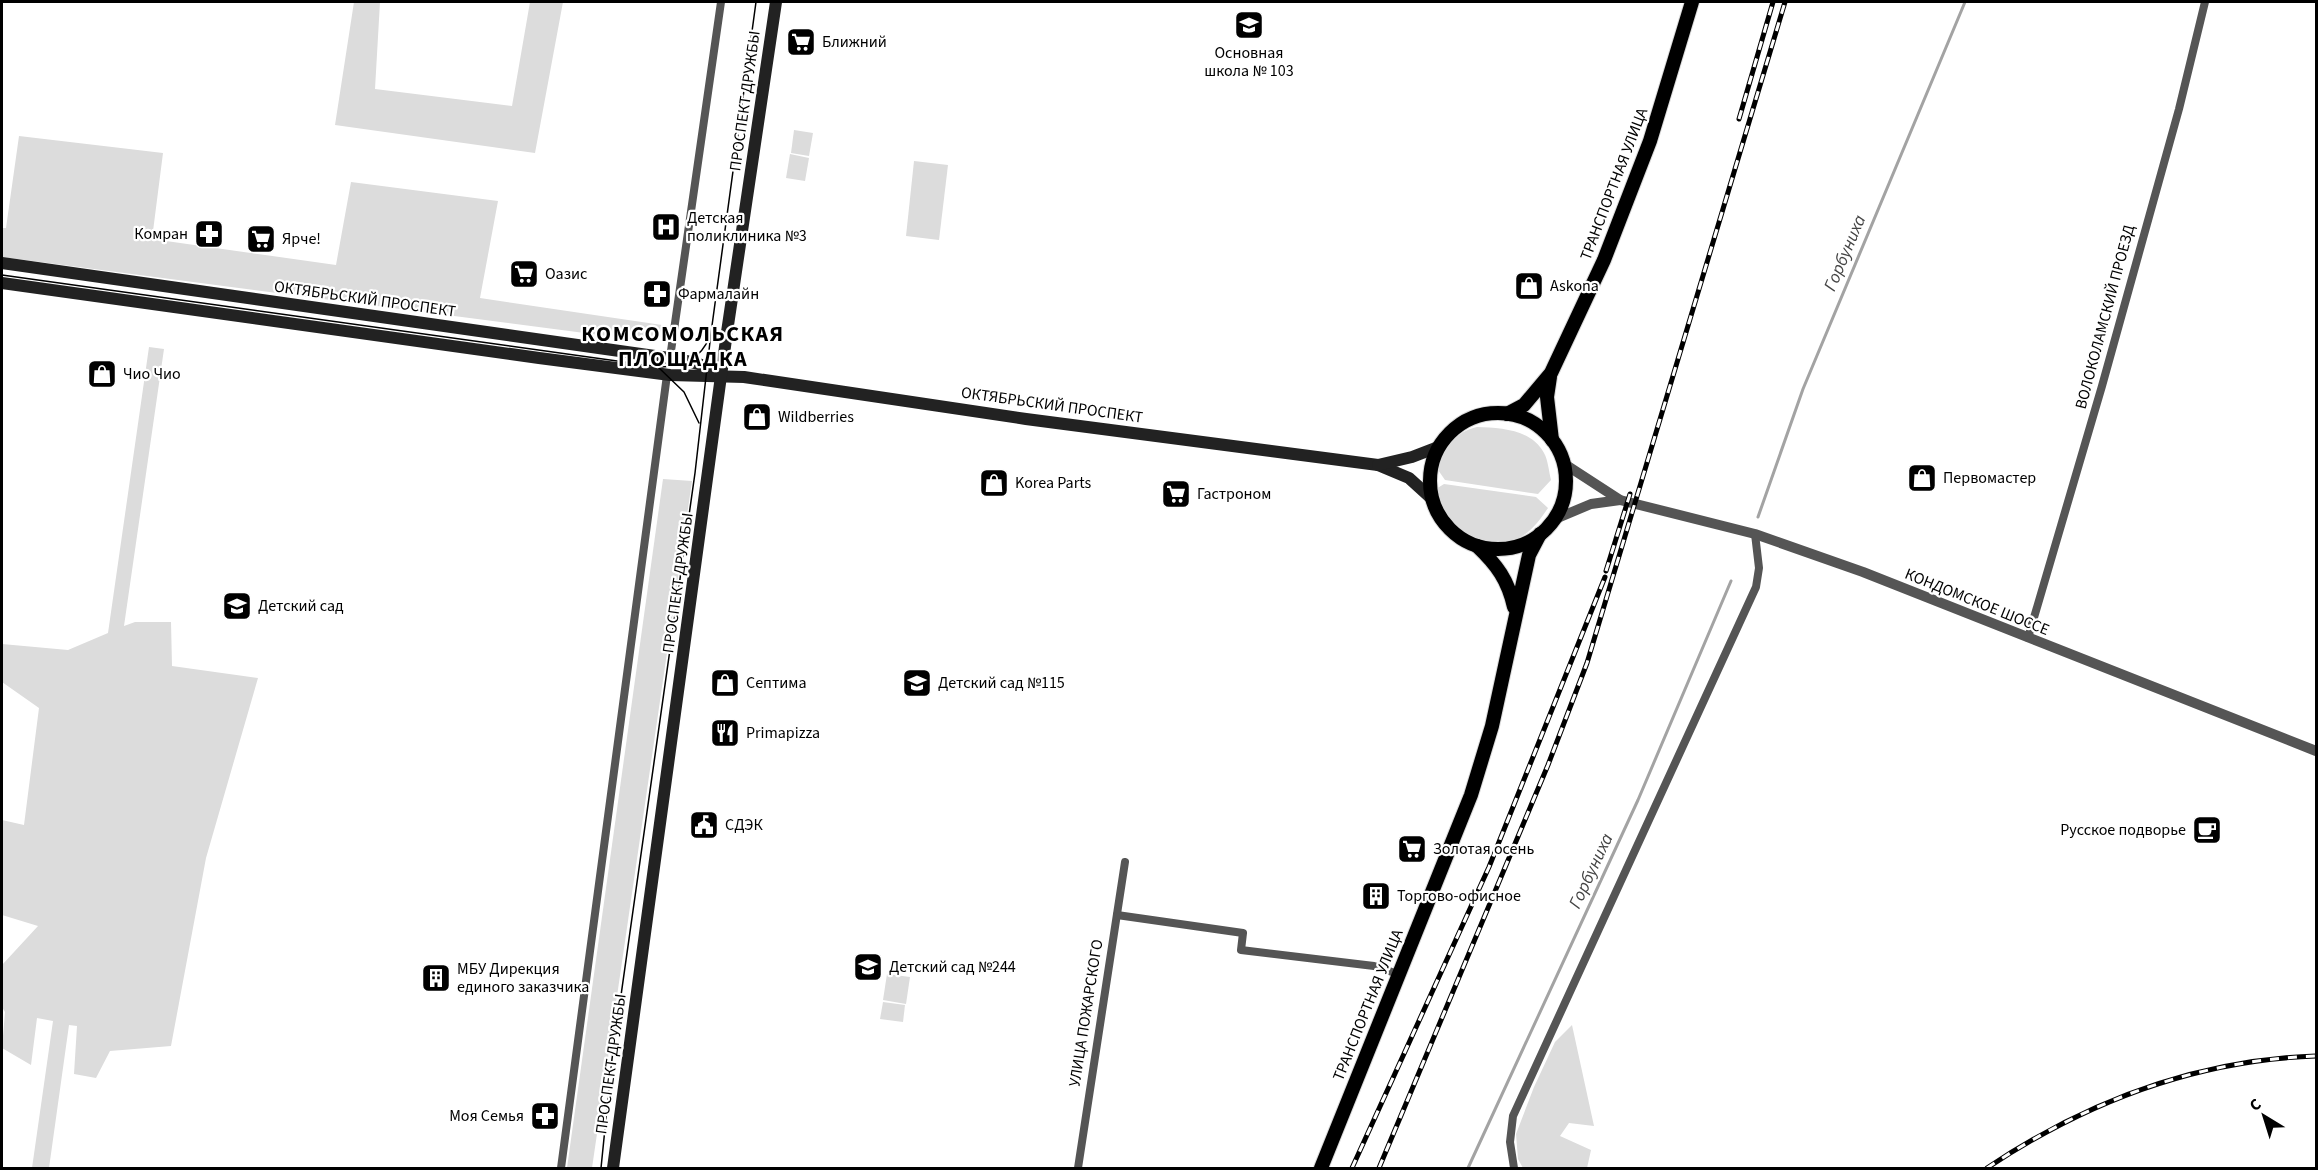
<svg xmlns="http://www.w3.org/2000/svg" width="2318" height="1170" font-family="'Source Sans 3',sans-serif">
<style>
.green{fill:#dcdcdc}
.lines{fill:none;stroke-linecap:round;stroke-linejoin:round}
.stream{stroke:#a3a3a3;stroke-width:3}
.primary-casing{stroke:#dbdbdb;stroke-width:16}
.minor{stroke:#555;stroke-width:8}
.tertiary{stroke:#555;stroke-width:10}
.secondary{stroke:#222;stroke-width:12}
.primary{stroke:#000;stroke-width:14}
.tram{stroke:#000;stroke-width:1.5}
.rail-casing{stroke:#000;stroke-width:5}
.rail{stroke:#fff;stroke-width:3;stroke-dasharray:9;stroke-linecap:butt}
.labels{text-anchor:middle;dominant-baseline:central;stroke-width:4.5;stroke-linejoin:round;paint-order:stroke}
.poi-label{font-size:16px;fill:#000;stroke:#fff;text-anchor:start}
.street-label{font-size:16px;fill:#000;stroke:#fff}
.water-label{font-size:18px;font-style:italic;fill:#444;stroke:#fff}
.district-label{font-size:22px;font-weight:bold;letter-spacing:1.5px;fill:#000;stroke:#fff}
</style>
<rect width="100%" height="100%" fill="#fff"/>
<!-- green -->
<g class="green">
<polygon points="354,2 380,2 375,89 512,106 530,2 563,2 535,153 335,125"/>
<polygon points="794,130 813,133 809,156 791,153"/>
<polygon points="19,136 163,153 152,239 336,265 351,182 498,201 480,298 662,325 661,337 638,340 2,257 2,228 6,228"/>
<polygon points="790,154 809,158 805,181 786,178"/>
<polygon points="914,161 948,165 939,240 906,236"/>
<polygon points="149,347 164,349 124,626 135,622 171,622 172,666 258,678 206,858 171,1046 110,1051 96,1078 74,1074 77,1026 69,1025 49,1168 32,1168 53,1021 37,1018 31,1065 2,1048 5,1012 2,1007 2,965 38,926 2,915 2,820 24,825 39,708 2,682 2,644 68,650 108,633"/>
<path d="M1477,427C1501,428 1531,429 1544,453C1548,460 1549,472 1551,480L1538,494L1445,480L1436,467C1444,447 1456,432 1477,427Z"/>
<polygon points="663,479 692,481 592,1168 567,1168"/>
<path d="M1444,484L1536,497L1548,508C1540,520 1532,531 1519,538C1514,541 1507,541 1501,542C1467,548 1443,519 1436,489Z"/>
<polygon points="887,974 910,977 906,1004 883,1000"/>
<polygon points="883,1002 905,1005 903,1022 880,1019"/>
<polygon points="1572,1025 1594,1126 1569,1123 1560,1136 1591,1150 1587,1168 1523,1168 1518,1159 1516,1134 1534,1087 1555,1042"/>
</g>
<g class="lines">
<!-- stream -->
<g class="stream">
<polyline points="1758,517 1803,389 1965,2"/>
<polyline points="1468,1168 1638,800 1731,581"/>
</g>
<!-- primary casing -->
<g class="primary-casing">
<g id="primary">
<polyline points="1550,377 1547,397 1552,440"/>
<circle cx="1498" cy="481" r="68"/>
<polyline points="1507,414 1524,405 1551,373 1604,260 1650,141 1692,2"/>
<path d="M1477,546C1497,565 1508,580 1514,607"/>
<polyline points="1321,1168 1471,795 1492,726 1529,555 1540,534"/>
</g>
</g>
<!-- minor -->
<g class="minor">
<polyline points="670,358 721,2"/>
<polyline points="2028,638 2102,386 2179,109 2205,2"/>
<polyline points="1117,915 1243,933 1241,950 1374,966 1398,974"/>
<polyline points="561,1168 667,375"/>
<polyline points="1078,1168 1125,862"/>
<polyline points="1514,1168 1510,1142 1513,1116 1756,587 1759,568 1755,534"/>
</g>
<!-- tertiary -->
<g class="tertiary">
<polyline points="1563,463 1620,500 1755,534 1863,572 2316,751"/>
<polyline points="1553,520 1591,504 1620,500"/>
</g>
<!-- secondary -->
<g class="secondary">
<polyline points="2,263 683,360 702,365 720,375"/>
<polyline points="2,283 539,358 670,375 744,377 1026,419 1378,465 1409,478 1431,498"/>
<polyline points="1378,465 1412,457 1438,447"/>
<polyline points="613,1168 727,332 776,2"/>
</g>
<!-- primary -->
<use href="#primary" class="primary"/>
<!-- tram -->
<g class="tram">
<path d="M2,275L660,367C682,367 700,360 709,338"/>
<polyline points="657,366 684,392 699,423"/>
<polyline points="601,1168 612,1059 695,473 711,333 756,2"/>
</g>
<!-- rail casing -->
<g class="rail-casing">
<g id="rail">
<polyline points="1739,119 1773,2"/>
<polyline points="1606,571 1630,494"/>
<polyline points="1352,1168 1489,867 1605,577"/>
<polyline points="1379,1168 1548,765 1587,663 1785,2"/>
<path d="M1987,1168C2086,1102 2196,1060 2316,1056"/>
</g>
</g>
<!-- rail -->
<use href="#rail" class="rail"/>
</g>
<!-- icons -->
<defs>
<g id="school-square" transform="scale(1.5)"><rect x="-9" y="-9" width="18" height="18" rx="4" fill="#000" stroke="#fff"/><path d="M0-5L7-2L0 1L-7-2ZM-4 1L0 2.5L4 1V4Q0 6-4 4Z" fill="#fff"/></g>
<g id="supermarket-square" transform="scale(1.5)"><rect x="-9" y="-9" width="18" height="18" rx="4" fill="#000" stroke="#fff"/><path d="M-6-5.5h2.5l.6 2H6L4.5 2H-2.5L-4.4-4H-6ZM-1.5 3.2a1.3 1.3 0 1 0 .1 0ZM3 3.2a1.3 1.3 0 1 0 .1 0Z" fill="#fff"/></g>
<g id="hospital-square" transform="scale(1.5)"><rect x="-9" y="-9" width="18" height="18" rx="4" fill="#000" stroke="#fff"/><path d="M-5-5h3v3.5h4V-5h3V5h-3V1.5h-4V5h-3Z" fill="#fff"/></g>
<g id="pharmacy-square" transform="scale(1.5)"><rect x="-9" y="-9" width="18" height="18" rx="4" fill="#000" stroke="#fff"/><path d="M-2-6h4v4h4v4h-4v4h-4v-4h-4v-4h4Z" fill="#fff"/></g>
<g id="shop-square" transform="scale(1.5)"><rect x="-9" y="-9" width="18" height="18" rx="4" fill="#000" stroke="#fff"/><path d="M-5-2.5h2.3a2.7 3.5 0 0 1 5.4 0H5L5.5 6h-11ZM-1.5-2.5h3a1.5 2.3 0 0 0-3 0Z" fill="#fff"/></g>
<g id="restaurant-square" transform="scale(1.5)"><rect x="-9" y="-9" width="18" height="18" rx="4" fill="#000" stroke="#fff"/><path d="M-5-6h1v4h1v-4h1v4h1v-4h1v5L-1.5 .5V6h-2V.5L-5-1ZM5-6V6H3V1.5H1.5Q1.5-4 5-6Z" fill="#fff"/></g>
<g id="civic-square" transform="scale(1.5)"><rect x="-9" y="-9" width="18" height="18" rx="4" fill="#000" stroke="#fff"/><path d="M-.6-6.5H3V-4.5H.6V-3L4-1V1h2V6H-6V1h2V-1L-.6-3ZM-1.2 2.5V6h2.4V2.5Z" fill="#fff"/></g>
<g id="cafe-square" transform="scale(1.5)"><rect x="-9" y="-9" width="18" height="18" rx="4" fill="#000" stroke="#fff"/><path d="M-5.5-4.5H6V0H3Q3 3.5 0 3.5H-2.5Q-5.5 3.5-5.5 0ZM3-3.2v2h1.7v-2ZM-6 4.5H4V6H-6Z" fill="#fff"/></g>
<g id="building-square" transform="scale(1.5)"><rect x="-9" y="-9" width="18" height="18" rx="4" fill="#000" stroke="#fff"/><path d="M-4-6H4V6H1V3H-1V6H-4ZM-2.5-4.3h1.7v1.8h-1.7ZM.8-4.3h1.7v1.8H.8ZM-2.5-1h1.7V.8h-1.7ZM.8-1h1.7V.8H.8Z" fill="#fff"/></g>
</defs>
<g fill-rule="evenodd">
<use href="#school-square" x="1249" y="25"/>
<use href="#supermarket-square" x="801" y="42"/>
<use href="#hospital-square" x="666" y="227"/>
<use href="#pharmacy-square" x="209" y="234"/>
<use href="#supermarket-square" x="261" y="239"/>
<use href="#supermarket-square" x="524" y="274"/>
<use href="#shop-square" x="1529" y="286"/>
<use href="#pharmacy-square" x="657" y="294"/>
<use href="#shop-square" x="102" y="374"/>
<use href="#shop-square" x="757" y="417"/>
<use href="#shop-square" x="1922" y="478"/>
<use href="#shop-square" x="994" y="483"/>
<use href="#supermarket-square" x="1176" y="494"/>
<use href="#school-square" x="237" y="606"/>
<use href="#shop-square" x="725" y="683"/>
<use href="#school-square" x="917" y="683"/>
<use href="#restaurant-square" x="725" y="733"/>
<use href="#civic-square" x="704" y="825"/>
<use href="#cafe-square" x="2207" y="830"/>
<use href="#supermarket-square" x="1412" y="849"/>
<use href="#building-square" x="1376" y="896"/>
<use href="#school-square" x="868" y="967"/>
<use href="#building-square" x="436" y="978"/>
<use href="#pharmacy-square" x="545" y="1116"/>
</g>
<g class="labels">
<!-- poi labels -->
<g class="poi-label">
<text x="822" y="42">Ближний</text>
<text x="1249" y="53" text-anchor="middle">Основная<tspan x="1249" dy="18">школа № 103</tspan></text>
<text x="687" y="218">Детская<tspan x="687" dy="18">поликлиника №3</tspan></text>
<text x="188" y="234" text-anchor="end">Комран</text>
<text x="282" y="239">Ярче!</text>
<text x="545" y="274">Оазис</text>
<text x="1550" y="286">Askona</text>
<text x="678" y="294">Фармалайн</text>
<text x="123" y="374">Чио Чио</text>
<text x="778" y="417">Wildberries</text>
<text x="1943" y="478">Первомастер</text>
<text x="1015" y="483">Korea Parts</text>
<text x="1197" y="494">Гастроном</text>
<text x="258" y="606">Детский сад</text>
<text x="746" y="683">Септима</text>
<text x="938" y="683">Детский сад №115</text>
<text x="746" y="733">Primapizza</text>
<text x="725" y="825">СДЭК</text>
<text x="2186" y="830" text-anchor="end">Русское подворье</text>
<text x="1433" y="849">Золотая осень</text>
<text x="1397" y="896">Торгово-офисное</text>
<text x="889" y="967">Детский сад №244</text>
<text x="457" y="969">МБУ Дирекция<tspan x="457" dy="18">единого заказчика</tspan></text>
<text x="524" y="1116" text-anchor="end">Моя Семья</text>
</g>
<!-- street labels -->
<g class="street-label">
<text transform="translate(745 101) rotate(-82)">ПРОСПЕКТ ДРУЖБЫ</text>
<text transform="translate(1614 184) rotate(-69)">ТРАНСПОРТНАЯ УЛИЦА</text>
<text transform="translate(365 299) rotate(8)">ОКТЯБРЬСКИЙ ПРОСПЕКТ</text>
<text transform="translate(2105 317) rotate(-75)">ВОЛОКОЛАМСКИЙ ПРОЕЗД</text>
<text transform="translate(1052 405) rotate(8)">ОКТЯБРЬСКИЙ ПРОСПЕКТ</text>
<text transform="translate(678 583) rotate(-82)">ПРОСПЕКТ ДРУЖБЫ</text>
<text transform="translate(1977 602) rotate(22)">КОНДОМСКОЕ ШОССЕ</text>
<text transform="translate(1368 1005) rotate(-68)">ТРАНСПОРТНАЯ УЛИЦА</text>
<text transform="translate(1086 1013) rotate(-81)">УЛИЦА ПОЖАРСКОГО</text>
<text transform="translate(611 1064) rotate(-82)">ПРОСПЕКТ ДРУЖБЫ</text>
</g>
<!-- water labels -->
<g class="water-label">
<text transform="translate(1845 253) rotate(-67)">Горбуниха</text>
<text transform="translate(1591 871) rotate(-65)">Горбуниха</text>
</g>
<!-- district labels -->
<g class="district-label">
<text x="683" y="334">КОМСОМОЛЬСКАЯ<tspan x="683" dy="25">ПЛОЩАДКА</tspan></text>
</g>
</g>
<!-- border -->
<rect width="2318" height="1170" fill="none" stroke="#000000" stroke-width="6"/>
<!-- north arrow -->
<g transform="translate(2264 1116) rotate(322)" stroke="#ffffff" stroke-width="4.5" paint-order="stroke">
<path d="M0-4.5L10 22L0 15L-10 22Z" fill="#000000"/>
<text y="-9" font-size="16" font-weight="bold" text-anchor="middle" fill="#000000">С</text>
</g>
</svg>
